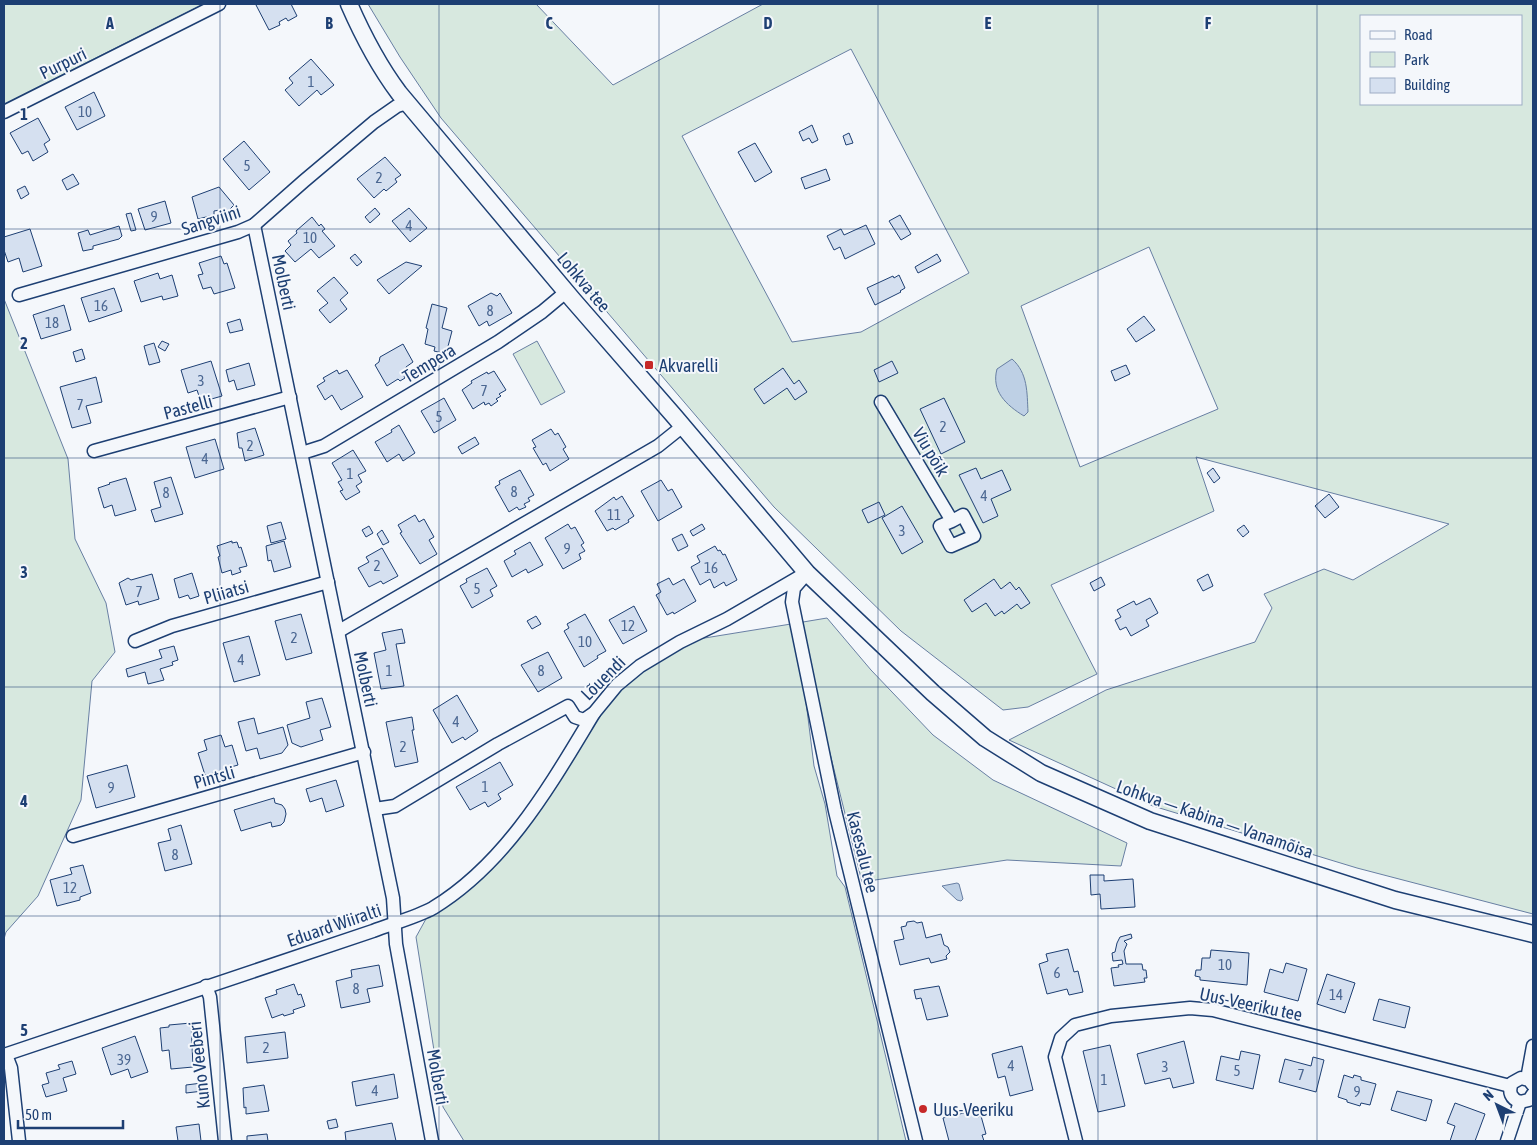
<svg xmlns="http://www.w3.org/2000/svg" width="1537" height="1145" font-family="'Asap Condensed',sans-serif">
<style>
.green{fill:#d7e8df;stroke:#687fa3;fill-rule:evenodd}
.water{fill:#bed0e5;stroke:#687fa3}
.building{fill:#d5e0f0;stroke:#1d3f73}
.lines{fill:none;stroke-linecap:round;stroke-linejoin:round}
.minor-casing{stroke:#1d3f73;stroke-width:15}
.tertiary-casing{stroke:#1d3f73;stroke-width:19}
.minor{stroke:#f4f7fb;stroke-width:12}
.tertiary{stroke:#f4f7fb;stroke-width:16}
.grid{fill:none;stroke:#1d3f73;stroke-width:1;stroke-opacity:0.55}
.poi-dot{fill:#c62828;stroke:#f4f7fb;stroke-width:2}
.labels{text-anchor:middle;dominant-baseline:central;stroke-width:4;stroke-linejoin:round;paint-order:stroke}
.number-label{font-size:15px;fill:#4b6792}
.street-label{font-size:18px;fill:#1d3f73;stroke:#f4f7fb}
.poi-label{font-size:18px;fill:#1d3f73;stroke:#f4f7fb;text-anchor:start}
.grid-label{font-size:16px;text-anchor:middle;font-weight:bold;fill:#1d3f73;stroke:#f4f7fb;stroke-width:4;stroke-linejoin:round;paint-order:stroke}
</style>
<rect width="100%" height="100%" fill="#f4f7fb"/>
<!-- green -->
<g class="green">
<polygon points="4,4 203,4 4,104"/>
<path d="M368,4H536L613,85L763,4H1533V914L1357,868L1153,806L1009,740L1106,690L1255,642L1272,608L1264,594L1324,569L1353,580L1449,524L1196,457L1214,511L1051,585L1097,674L1028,707L1003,710L901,631L774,507L441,118L400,57ZM1361,16H1521V104H1361ZM851,49L969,273L861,332L792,342L682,136ZM1149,247L1218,409L1080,467L1021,306Z"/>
<polygon points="4,299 68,459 75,539 106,603 115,652 92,681 81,800 38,896 6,932 4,939"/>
<polygon points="537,341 565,392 541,405 513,354"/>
<polygon points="827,618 871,670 933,735 993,780 1127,843 1121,866 1007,860 862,882 804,649 803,622"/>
<polygon points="791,624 802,670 814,766 825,804 837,876 845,887 906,1141 464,1141 443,1107 416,937 432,908 495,857 617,685 680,642"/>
</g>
<!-- water -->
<g class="water">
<path d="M1012,359C1028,373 1027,393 1028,412L1024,416C1006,405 991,391 997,369Z"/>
<polygon points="957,883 959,884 963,899 961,901 957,900 942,886"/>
</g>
<!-- building -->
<g class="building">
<polygon points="258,4 291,4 297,16 288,21 286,18 279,22 280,25 269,30 256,5"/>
<polygon points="311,59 334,85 321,95 317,90 299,106 285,90 293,83 289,78"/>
<polygon points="94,92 105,116 77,130 65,107"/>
<polygon points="38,118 50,140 44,144 48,152 33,161 28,151 22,154 10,133"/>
<polygon points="812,125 818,140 812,143 809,138 803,141 799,132"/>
<polygon points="849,133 853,143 846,145 843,136"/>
<polygon points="244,141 270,172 249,190 223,159"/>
<polygon points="755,143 772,172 755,182 738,152"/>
<polygon points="385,157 401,175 395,179 397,182 386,191 384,189 374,198 357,179"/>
<polygon points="826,169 830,180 805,189 801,178"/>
<polygon points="73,174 79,184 67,190 62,180"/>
<polygon points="25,186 29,194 21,199 17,190"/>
<polygon points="219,187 234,205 225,214 220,210 214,211 214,215 198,219 192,197"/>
<polygon points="165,201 171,223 145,230 138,209"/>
<polygon points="375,208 380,214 370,223 365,217"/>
<polygon points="409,208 427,228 410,242 392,221"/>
<polygon points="131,213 136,230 131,231 126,214"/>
<polygon points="900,215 911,234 901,240 889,221"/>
<polygon points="312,217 319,226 321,224 325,229 322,231 335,246 319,258 311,249 295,262 285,251 291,245 288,241 297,233 296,231"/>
<polygon points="866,225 875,244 845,259 840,247 834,250 827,236 841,229 844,235"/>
<polygon points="119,226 122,236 119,239 93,246 93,249 83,251 78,233 88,230 90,235"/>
<polygon points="30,229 42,266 23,272 19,258 8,262 4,250 4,237"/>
<polygon points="355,254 362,262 357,266 350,258"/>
<polygon points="937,254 941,261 918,273 915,267"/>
<polygon points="221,256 224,264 227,263 235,288 214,294 211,287 203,289 198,275 203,274 199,263"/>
<polygon points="406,262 422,266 389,294 377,280"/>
<polygon points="158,273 160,279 172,275 178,296 163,300 162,296 141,302 134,281"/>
<polygon points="899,275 905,288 900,291 901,292 875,305 867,288 893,276 894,278"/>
<polygon points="334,277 348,293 340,300 347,309 330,323 319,310 328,303 317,291"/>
<polygon points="114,288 122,311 89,322 81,298"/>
<polygon points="491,293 497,296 500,293 512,313 489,326 487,321 479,326 468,306"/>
<polygon points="432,304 447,308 442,328 452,331 446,354 434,351 435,347 425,344 428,329 426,328"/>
<polygon points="64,305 71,330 41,339 33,315"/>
<polygon points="1144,316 1155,330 1136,342 1127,329"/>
<polygon points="240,319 243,330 230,333 227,323"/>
<polygon points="162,341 169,344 165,351 158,347"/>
<polygon points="154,343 160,362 149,365 144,346"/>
<polygon points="403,344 413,362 406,367 409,373 404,376 405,378 400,381 398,379 387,386 375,365 379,362 380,357"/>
<polygon points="82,349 85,359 76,362 73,352"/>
<polygon points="211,361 222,396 201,402 197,390 188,393 181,370"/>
<polygon points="892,361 898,373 879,382 874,370"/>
<polygon points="249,363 255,385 237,390 234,380 229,382 226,370"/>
<polygon points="1126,365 1130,374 1115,381 1111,371"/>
<polygon points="783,368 794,384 799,380 807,392 795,400 787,388 764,404 754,389"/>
<polygon points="337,370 339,374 347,370 363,397 341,410 332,395 325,400 317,386 325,381 323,378"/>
<polygon points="494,371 506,390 499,394 501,396 496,399 498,401 491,406 489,403 485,405 484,402 473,409 462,390 472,383 471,381 487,372 488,374"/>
<polygon points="96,377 102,402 86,406 91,423 72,428 60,387"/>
<polygon points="444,398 456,420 434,433 421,411"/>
<polygon points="944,398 965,442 941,454 920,409"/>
<polygon points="399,425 415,453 403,461 399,454 387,462 375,442 392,432 391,430"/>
<polygon points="255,428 264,455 245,461 242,448 239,448 237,433"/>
<polygon points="551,429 555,435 558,433 566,447 563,449 569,459 550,471 546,463 543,465 533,448 536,447 532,440"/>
<polygon points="475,437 479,444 462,454 458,447"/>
<polygon points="215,439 224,469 195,478 186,447"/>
<polygon points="353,450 366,471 358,475 362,482 356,486 360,492 346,500 340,491 343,490 338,482 342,480 332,463"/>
<polygon points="976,468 981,479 1002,470 1011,490 991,499 998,516 983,523 959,475"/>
<polygon points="1213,468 1220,478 1214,483 1207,473"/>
<polygon points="520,470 534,495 528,498 530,501 524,504 526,507 519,510 517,507 509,512 495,487 500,484 499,481"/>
<polygon points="171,477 183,514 155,522 151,510 161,507 154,482"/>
<polygon points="126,478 136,510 115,516 112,505 104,508 98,488 110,484 109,483"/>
<polygon points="661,480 668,491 672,489 682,507 658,521 641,491"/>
<polygon points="1329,494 1339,507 1325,518 1315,506"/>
<polygon points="622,496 634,516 628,520 629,522 615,530 613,528 607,531 595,511 614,497 616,500"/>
<polygon points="879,502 885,515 868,523 862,510"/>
<polygon points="902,506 923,542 902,554 882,518"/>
<polygon points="415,515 419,522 424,519 434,537 429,540 437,554 420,564 400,533 402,532 398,525"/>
<polygon points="281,522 286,539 271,543 267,526"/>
<polygon points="568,524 571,529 575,527 584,543 581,545 585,551 579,554 581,559 563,569 545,538"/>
<polygon points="702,524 705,529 693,536 690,531"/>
<polygon points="1244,525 1249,532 1243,537 1237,530"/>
<polygon points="369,526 373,533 366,537 362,530"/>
<polygon points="382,530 389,542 383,545 377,534"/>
<polygon points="682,534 688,546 678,551 672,539"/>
<polygon points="232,541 232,543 237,542 239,548 241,547 247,566 239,568 241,572 232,575 231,570 222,573 218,557 220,556 217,546"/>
<polygon points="284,541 291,567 274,572 271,560 268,561 266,546"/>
<polygon points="530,542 543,565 528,573 526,569 512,577 504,561 516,554 514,551"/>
<polygon points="715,546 718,551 720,550 723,555 725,554 737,580 726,586 724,582 714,588 710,579 700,585 691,567 700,562 697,556"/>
<polygon points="382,548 398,576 383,584 381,581 369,587 358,568 369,562 366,557"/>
<polygon points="487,568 497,586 490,590 493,596 472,608 460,586 467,582 466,579"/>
<polygon points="192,573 199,596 190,599 188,595 179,598 174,579"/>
<polygon points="152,574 159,599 139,605 138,601 126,605 119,583 128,578 131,580"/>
<polygon points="1208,574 1213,586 1203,591 1197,580"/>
<polygon points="1101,577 1105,585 1094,591 1090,583"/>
<polygon points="669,578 673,585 684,579 696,601 674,614 673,612 667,615 656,595 661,592 657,584"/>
<polygon points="994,579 1001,589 1010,582 1016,590 1019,587 1030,603 1021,609 1017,604 1004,614 1002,611 995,616 986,603 972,612 964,600"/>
<polygon points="1150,598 1158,613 1146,620 1149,626 1131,636 1126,627 1120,630 1115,620 1121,617 1117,610 1134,601 1136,605"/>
<polygon points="634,606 647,631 623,644 609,620"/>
<polygon points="301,614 312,653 286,660 275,621"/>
<polygon points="585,614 606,651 597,656 598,658 584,667 564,631 569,628 567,624"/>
<polygon points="536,616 541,624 532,629 527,621"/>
<polygon points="402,629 405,643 396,644 404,686 381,689 374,653 386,650 382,633"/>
<polygon points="249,636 260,675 234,682 223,643"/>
<polygon points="174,646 178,660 172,662 173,665 160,669 164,680 148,684 145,672 128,677 126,669 162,658 159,650"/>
<polygon points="548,652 562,678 538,692 521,665"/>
<polygon points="457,695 478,731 465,740 463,737 452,743 433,710"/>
<polygon points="322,698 331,727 320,730 323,740 301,747 292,743 287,725 310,718 306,702"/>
<polygon points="412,717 414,730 412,730 418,762 395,767 386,722"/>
<polygon points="254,718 258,734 283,727 288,745 282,753 260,759 257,748 246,751 238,722"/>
<polygon points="221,735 225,747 232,745 238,765 231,767 233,775 216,780 214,773 205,775 198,753 207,750 204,740"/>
<polygon points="500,762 513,785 498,794 501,799 488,807 485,802 470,810 456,787"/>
<polygon points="127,765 135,797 96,808 87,776"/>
<polygon points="336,780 344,806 326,812 322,798 310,802 306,789"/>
<polygon points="274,798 275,803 282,805 285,809 286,814 284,822 281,825 272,827 271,822 241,831 234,810"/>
<polygon points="181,825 192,864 165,871 158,843 171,840 168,829"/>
<polygon points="83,865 91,893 80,897 80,900 57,906 50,880 72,874 70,868"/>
<polygon points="1090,875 1104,875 1104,881 1133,879 1135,907 1101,909 1100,894 1091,895"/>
<polygon points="914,921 917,923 922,922 926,938 941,934 944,945 948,947 950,952 946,956 947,959 931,963 929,958 900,965 894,941 904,939 901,927 906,926 907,922"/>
<polygon points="1131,934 1132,938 1124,941 1127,944 1124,951 1126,964 1142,964 1143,970 1146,970 1147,978 1144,978 1145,982 1114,986 1111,968 1119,967 1118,965 1123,964 1122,960 1113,961 1112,953 1115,952 1117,943 1120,937"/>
<polygon points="1068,949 1074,972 1078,971 1083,992 1069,995 1067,989 1047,994 1039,964 1048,961 1046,954"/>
<polygon points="1211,950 1249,953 1247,985 1200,980 1200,977 1195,976 1196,970 1201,970 1202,958 1210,958"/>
<polygon points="1286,963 1307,969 1298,1001 1264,992 1270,969 1283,973"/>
<polygon points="379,965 383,986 367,989 370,1002 341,1008 336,981 352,977 351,970"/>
<polygon points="1327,974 1355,983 1345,1013 1317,1004"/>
<polygon points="294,984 298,995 301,994 305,1006 293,1010 294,1013 284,1016 283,1014 272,1018 265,998 277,994 276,990"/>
<polygon points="939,986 948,1016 927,1020 921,998 916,999 914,990"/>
<polygon points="1379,999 1410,1007 1405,1028 1373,1020"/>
<polygon points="191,1023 193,1067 171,1069 169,1050 162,1051 160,1028 169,1027 169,1025"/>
<polygon points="285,1032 288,1058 247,1063 245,1037"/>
<polygon points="135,1036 148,1072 131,1078 128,1069 111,1075 102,1048"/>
<polygon points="1184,1041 1194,1083 1173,1088 1170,1078 1145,1084 1137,1054"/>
<polygon points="1110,1045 1125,1106 1098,1112 1083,1051"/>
<polygon points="1022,1046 1033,1090 1010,1096 1005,1076 998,1078 992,1054"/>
<polygon points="1241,1051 1260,1055 1253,1089 1216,1080 1221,1056 1239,1060"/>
<polygon points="1313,1057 1324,1060 1316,1092 1279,1082 1285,1059 1311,1066"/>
<polygon points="72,1061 76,1074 63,1078 67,1091 46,1097 42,1085 49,1083 46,1073 60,1069 58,1065"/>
<polygon points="394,1074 398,1098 356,1106 352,1082"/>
<polygon points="1344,1075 1353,1078 1354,1075 1361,1077 1361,1080 1376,1084 1370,1105 1361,1103 1360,1106 1347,1102 1347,1100 1338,1097"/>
<polygon points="202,1083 203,1091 186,1093 186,1085"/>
<polygon points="264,1085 269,1111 246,1114 246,1107 244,1108 243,1088"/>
<polygon points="1397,1091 1432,1100 1426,1121 1391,1110"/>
<polygon points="1455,1103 1485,1114 1475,1141 1450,1141 1455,1126 1447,1123"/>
<polygon points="976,1110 978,1117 981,1116 986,1134 982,1135 984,1141 949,1141 943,1118"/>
<polygon points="336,1119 338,1127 329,1129 327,1121"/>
<polygon points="392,1123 396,1141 346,1141 345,1132"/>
<polygon points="199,1124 201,1141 178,1141 176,1127"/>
<polygon points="267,1134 268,1141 247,1141 247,1136"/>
</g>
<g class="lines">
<!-- minor casing -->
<g class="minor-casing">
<g id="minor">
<polyline points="4,112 219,4"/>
<polyline points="254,225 393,898 396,944 432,1141"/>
<polyline points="19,295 238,232 254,225 304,181 374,122 397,106 407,103"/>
<polyline points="881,402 952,521 963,515 974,536 951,546 940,526 952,521"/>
<polyline points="94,451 290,397"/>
<polyline points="302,453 324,446 498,342 542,312 566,292"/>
<polyline points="807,573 794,588 792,602 835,811 916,1141"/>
<polyline points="339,631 658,446 683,426"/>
<polyline points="135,641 172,626 328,582"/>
<polyline points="375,809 395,806 498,744 568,706 575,717 584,720 594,713 617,685 640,666 680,642 727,619 801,576"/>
<polyline points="73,836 364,752"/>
<polyline points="206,986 210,997 225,1141"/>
<path d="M4,1055L373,931C391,924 417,917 433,908C507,863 551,784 594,713"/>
<polyline points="6,1055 11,1068 19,1141"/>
<polyline points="1527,1079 1533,1046"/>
<path d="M1533,1085L1529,1080L1521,1078L1512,1083C1508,1092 1511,1099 1520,1102L1529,1100L1533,1094"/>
<polyline points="1076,1141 1055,1057 1061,1038 1075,1025 1111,1016 1190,1008 1213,1010 1510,1086"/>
<polyline points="1507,1141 1520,1102"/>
</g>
</g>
<!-- tertiary casing -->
<g class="tertiary-casing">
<path id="tertiary" d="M349,4C363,36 378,65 399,93L573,300L675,417L807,573L933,693L985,738L1041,773L1150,821L1395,900L1533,934"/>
</g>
<!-- minor -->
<use href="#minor" class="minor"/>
<!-- tertiary -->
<use href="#tertiary" class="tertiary"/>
</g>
<!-- grid -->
<path class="grid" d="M220,4V1141M439,4V1141M659,4V1141M878,4V1141M1098,4V1141M1317,4V1141M4,229H1533M4,458H1533M4,687H1533M4,916H1533"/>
<!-- markers -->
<g class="poi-dot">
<rect x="644" y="360" width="10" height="10" rx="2.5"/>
<circle cx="923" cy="1109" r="5"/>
</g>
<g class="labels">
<!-- number labels -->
<g class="number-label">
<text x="311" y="81">1</text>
<text x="85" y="111">10</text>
<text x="247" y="165">5</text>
<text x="379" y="177">2</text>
<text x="154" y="216">9</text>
<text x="409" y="225">4</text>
<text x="310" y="237">10</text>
<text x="101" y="305">16</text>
<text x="490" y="310">8</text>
<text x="52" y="322">18</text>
<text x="201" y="380">3</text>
<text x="484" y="390">7</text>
<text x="80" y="404">7</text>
<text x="439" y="416">5</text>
<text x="943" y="426">2</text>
<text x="250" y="445">2</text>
<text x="205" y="458">4</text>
<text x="350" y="473">1</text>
<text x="514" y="491">8</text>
<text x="166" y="492">8</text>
<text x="984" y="495">4</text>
<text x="614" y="514">11</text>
<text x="902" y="530">3</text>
<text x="567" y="548">9</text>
<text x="377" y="565">2</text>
<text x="711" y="567">16</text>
<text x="477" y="588">5</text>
<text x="139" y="591">7</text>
<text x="628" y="625">12</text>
<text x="294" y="637">2</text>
<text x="585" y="641">10</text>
<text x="241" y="659">4</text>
<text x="389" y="670">1</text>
<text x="541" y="670">8</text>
<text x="456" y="721">4</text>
<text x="403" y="746">2</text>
<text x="485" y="786">1</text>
<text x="111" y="787">9</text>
<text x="175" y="854">8</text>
<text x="70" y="887">12</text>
<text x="1225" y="964">10</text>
<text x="1057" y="972">6</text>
<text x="356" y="988">8</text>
<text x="1336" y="994">14</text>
<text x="266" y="1047">2</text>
<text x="124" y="1059">39</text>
<text x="1011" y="1065">4</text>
<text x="1165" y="1066">3</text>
<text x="1237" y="1070">5</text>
<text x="1301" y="1074">7</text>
<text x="1104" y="1079">1</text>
<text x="375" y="1090">4</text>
<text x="1357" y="1091">9</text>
</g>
<!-- street labels -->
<g class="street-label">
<text transform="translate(63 63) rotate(-26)">Purpuri</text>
<text transform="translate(211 220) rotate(-18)">Sangviini</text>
<text transform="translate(284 282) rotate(78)">Molberti</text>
<text transform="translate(584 282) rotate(50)">Lohkva tee</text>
<text transform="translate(429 363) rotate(-31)">Tempera</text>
<text transform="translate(188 407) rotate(-15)">Pastelli</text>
<text transform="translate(931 452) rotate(59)">Viu põik</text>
<text transform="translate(226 592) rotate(-16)">Pliiatsi</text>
<text transform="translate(603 678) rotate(-45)">Lõuendi</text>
<text transform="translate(366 679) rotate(78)">Molberti</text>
<text transform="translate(214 777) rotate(-16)">Pintsli</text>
<text transform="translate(1215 819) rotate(19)">Lohkva — Kabina — Vanamõisa</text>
<text transform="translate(863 852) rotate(76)">Kasesalu tee</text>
<text transform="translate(334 925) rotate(-19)">Eduard Wiiralti</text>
<text transform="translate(1251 1004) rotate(12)">Uus-Veeriku tee</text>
<text transform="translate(199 1065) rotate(-96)">Kuno Veeberi</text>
<text transform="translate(438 1077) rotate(80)">Molberti</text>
</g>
<!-- poi labels -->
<g class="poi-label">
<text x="659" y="365">Akvarelli</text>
<text x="933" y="1109">Uus-Veeriku</text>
</g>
</g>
<g class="grid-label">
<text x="110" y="29">A</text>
<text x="329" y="29">B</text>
<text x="549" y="29">C</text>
<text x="768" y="29">D</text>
<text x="988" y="29">E</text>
<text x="1208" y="29">F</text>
<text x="24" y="120">1</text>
<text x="24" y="349">2</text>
<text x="24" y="578">3</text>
<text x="24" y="807">4</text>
<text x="24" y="1036">5</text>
</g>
<!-- border -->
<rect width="1537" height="1145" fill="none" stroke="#1d3f73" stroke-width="10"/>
<!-- legend -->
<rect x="1360" y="15" width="162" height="90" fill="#f4f7fb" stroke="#9eadc5"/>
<rect x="1370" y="31" width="25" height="8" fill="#f4f7fb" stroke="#9eadc5"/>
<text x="1404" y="40" font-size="15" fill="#1d3f73">Road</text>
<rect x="1370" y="52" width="25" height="15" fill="#d7e8df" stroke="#9eadc5"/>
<text x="1404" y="65" font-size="15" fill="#1d3f73">Park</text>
<rect x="1370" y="78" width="25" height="15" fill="#d5e0f0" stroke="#9eadc5"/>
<text x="1404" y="90" font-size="15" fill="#1d3f73">Building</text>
<!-- north arrow -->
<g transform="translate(1497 1105) rotate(318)" stroke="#f4f7fb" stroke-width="4" paint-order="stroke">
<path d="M0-4L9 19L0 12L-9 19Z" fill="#1d3f73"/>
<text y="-8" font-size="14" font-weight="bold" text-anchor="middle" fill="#1d3f73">N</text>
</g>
<!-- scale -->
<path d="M18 1120v8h105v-8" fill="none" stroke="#1d3f73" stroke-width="2.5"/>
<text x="25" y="1120" font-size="15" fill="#1d3f73" stroke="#f4f7fb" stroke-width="4" paint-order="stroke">50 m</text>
</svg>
